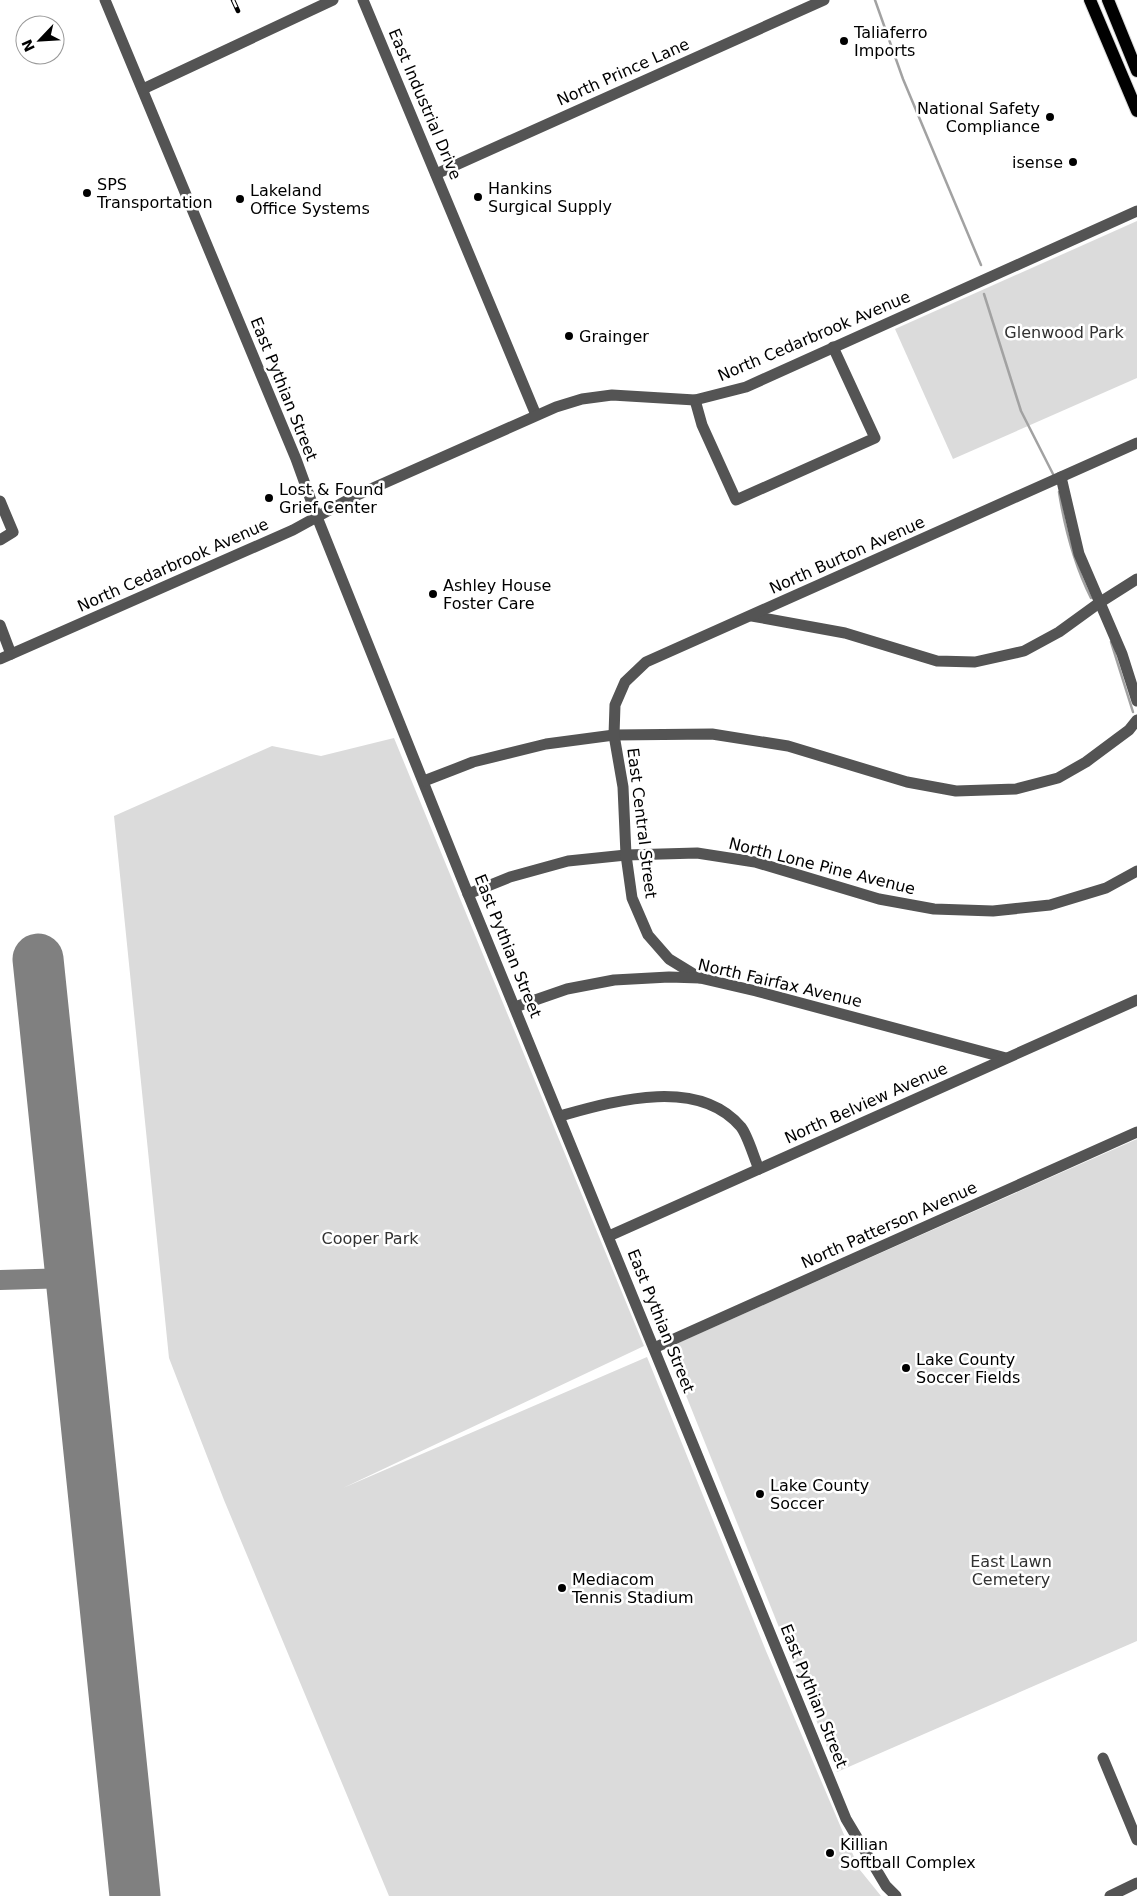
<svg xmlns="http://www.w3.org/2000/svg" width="1137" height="1896" font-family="'DejaVu Sans',sans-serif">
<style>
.green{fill:#dbdbdb}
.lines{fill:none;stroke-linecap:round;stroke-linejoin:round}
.stream{stroke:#a2a2a2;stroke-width:2.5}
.taxiway{stroke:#808080;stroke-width:20}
.runway{stroke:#808080;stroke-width:51}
.major-casing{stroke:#dbdbdb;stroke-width:14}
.minor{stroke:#545454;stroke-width:11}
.major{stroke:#000;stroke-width:12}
.rail-casing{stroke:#000;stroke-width:4.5}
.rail{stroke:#fff;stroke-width:2.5;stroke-dasharray:8;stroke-linecap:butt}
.poi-dot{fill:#000;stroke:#fff;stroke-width:2}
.labels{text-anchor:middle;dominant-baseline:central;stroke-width:5;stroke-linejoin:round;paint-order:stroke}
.poi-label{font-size:16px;fill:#000;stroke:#fff;text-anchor:start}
.street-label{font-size:16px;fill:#000;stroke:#fff}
.park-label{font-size:16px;fill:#323232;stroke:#fff}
</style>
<rect width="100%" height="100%" fill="#fff"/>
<!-- green -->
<g class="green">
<polygon points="1137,221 1137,378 953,459 895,329"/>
<polygon points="394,738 644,1346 343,1488 647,1357 766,1651 845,1837 860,1870 881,1896 389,1896 224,1500 169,1358 114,816 272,746 321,756"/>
<polygon points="1137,1139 1137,1641 837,1772 667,1348"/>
</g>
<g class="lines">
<!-- stream -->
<g class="stream">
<polyline points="875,0 903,79 981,265"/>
<polyline points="984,294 1021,411 1053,474"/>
<path d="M1059,492C1065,530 1074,564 1091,598"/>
<polyline points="1111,642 1133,712"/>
</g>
<!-- taxiway -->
<polyline class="taxiway" points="0,1280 71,1278"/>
<!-- runway -->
<polyline class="runway" points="38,959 135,1896"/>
<!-- major casing -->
<g class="major-casing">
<g id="major">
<polyline points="1090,0 1137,111"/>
<polyline points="1108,0 1137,71"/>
</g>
</g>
<!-- minor -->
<g class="minor">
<polyline points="105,0 296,459 317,517 468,894 846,1819 886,1886 896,1896"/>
<polyline points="363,0 536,415"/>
<polyline points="143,89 333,0"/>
<polyline points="436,174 824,0"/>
<polyline points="695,400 702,425 736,500 875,438 833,347"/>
<polyline points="1061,477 1079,554 1122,654 1137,701"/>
<polyline points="0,501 13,532 0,540"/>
<polyline points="752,616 845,633 937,661 975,662 1024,651 1059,632 1099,603 1137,579"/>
<polyline points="0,625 11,654"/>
<polyline points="0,659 293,530 355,496 556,407 582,399 612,395 695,400 746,387 1137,211"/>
<polyline points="424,781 473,762 546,744 614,735 712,734 788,746 907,782 956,791 1016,789 1058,778 1086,762 1129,730 1137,720"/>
<polyline points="468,894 510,877 568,861 626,855 697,853 755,862 879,899 934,909 993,911 1050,905 1106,888 1137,871"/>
<polyline points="700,978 669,959 648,935 632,898 626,855 623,787 614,735 615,705 625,682 646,662 1137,443"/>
<polyline points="515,1007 567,989 614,980 669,977 700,978 756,991 1006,1058"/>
<path d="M560,1116C614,1101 698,1076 741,1127C748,1136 754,1158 759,1169"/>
<polyline points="609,1236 1137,1000"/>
<polyline points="654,1348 1137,1132"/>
<polyline points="1103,1758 1137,1840"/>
<polyline points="1110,1896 1137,1883"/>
</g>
<!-- major -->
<use href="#major" class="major"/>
<!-- rail casing -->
<g class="rail-casing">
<polyline id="rail" points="233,0 238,11"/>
</g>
<!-- rail -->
<use href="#rail" class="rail"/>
</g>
<!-- markers -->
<g class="poi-dot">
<circle cx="844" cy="41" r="5"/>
<circle cx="1050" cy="117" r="5"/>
<circle cx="1073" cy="162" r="5"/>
<circle cx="87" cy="193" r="5"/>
<circle cx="478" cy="197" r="5"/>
<circle cx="240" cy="199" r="5"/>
<circle cx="569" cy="336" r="5"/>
<circle cx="269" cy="498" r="5"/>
<circle cx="433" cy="594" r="5"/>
<circle cx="906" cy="1368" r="5"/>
<circle cx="760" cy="1494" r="5"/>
<circle cx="562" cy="1588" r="5"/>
<circle cx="830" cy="1853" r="5"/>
</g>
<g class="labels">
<!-- poi labels -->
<g class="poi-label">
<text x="854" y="32">Taliaferro<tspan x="854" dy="18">Imports</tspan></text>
<text x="1040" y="108" text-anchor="end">National Safety<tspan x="1040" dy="18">Compliance</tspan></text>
<text x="1063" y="162" text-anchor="end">isense</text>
<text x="97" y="184">SPS<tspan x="97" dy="18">Transportation</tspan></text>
<text x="488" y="188">Hankins<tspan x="488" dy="18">Surgical Supply</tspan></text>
<text x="250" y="190">Lakeland<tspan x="250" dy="18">Office Systems</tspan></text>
<text x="579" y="336">Grainger</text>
<text x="279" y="489">Lost &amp; Found<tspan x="279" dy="18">Grief Center</tspan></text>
<text x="443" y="585">Ashley House<tspan x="443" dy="18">Foster Care</tspan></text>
<text x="916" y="1359">Lake County<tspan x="916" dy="18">Soccer Fields</tspan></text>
<text x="770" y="1485">Lake County<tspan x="770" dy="18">Soccer</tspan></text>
<text x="572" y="1579">Mediacom<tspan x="572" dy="18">Tennis Stadium</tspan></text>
<text x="840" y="1844">Killian<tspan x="840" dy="18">Softball Complex</tspan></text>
</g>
<!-- street labels -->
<g class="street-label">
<text transform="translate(623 72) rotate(-24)">North Prince Lane</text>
<text transform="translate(425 104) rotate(67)">East Industrial Drive</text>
<text transform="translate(814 336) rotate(-23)">North Cedarbrook Avenue</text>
<text transform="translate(284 389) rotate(68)">East Pythian Street</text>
<text transform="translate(847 555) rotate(-24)">North Burton Avenue</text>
<text transform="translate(173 565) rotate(-24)">North Cedarbrook Avenue</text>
<text transform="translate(642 823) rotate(83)">East Central Street</text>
<text transform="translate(822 866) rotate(14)">North Lone Pine Avenue</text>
<text transform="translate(508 946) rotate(68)">East Pythian Street</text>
<text transform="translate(780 983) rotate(13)">North Fairfax Avenue</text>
<text transform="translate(866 1103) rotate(-24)">North Belview Avenue</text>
<text transform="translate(889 1225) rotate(-24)">North Patterson Avenue</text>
<text transform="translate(661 1321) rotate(68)">East Pythian Street</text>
<text transform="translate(814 1696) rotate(68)">East Pythian Street</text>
</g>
<!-- park labels -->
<g class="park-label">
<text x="1064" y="332">Glenwood Park</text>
<text x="370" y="1238">Cooper Park</text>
<text x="1011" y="1561">East Lawn<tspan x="1011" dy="18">Cemetery</tspan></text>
</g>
</g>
<!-- north arrow -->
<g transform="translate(40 40) rotate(245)"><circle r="24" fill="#ffffff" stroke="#999999"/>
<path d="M0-4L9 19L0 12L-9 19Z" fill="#000000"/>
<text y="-8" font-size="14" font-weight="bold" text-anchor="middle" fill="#000000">N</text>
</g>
</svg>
